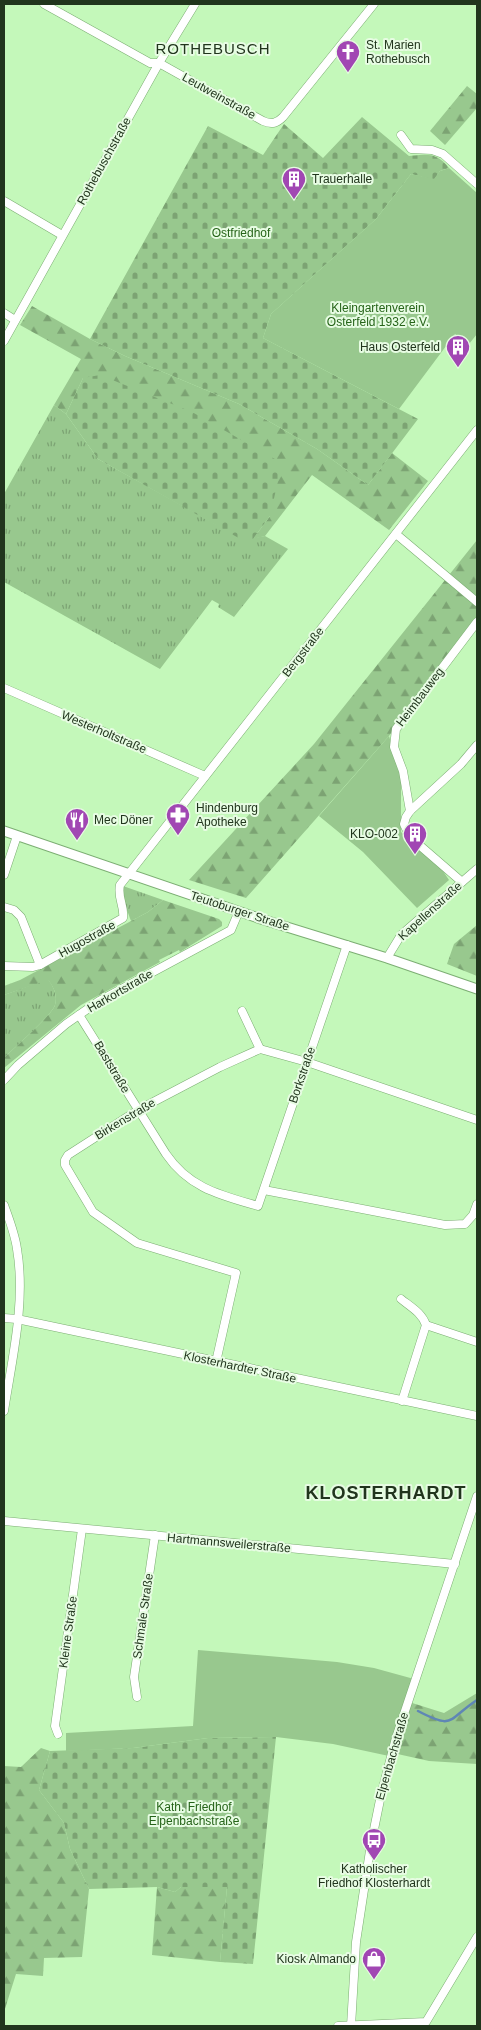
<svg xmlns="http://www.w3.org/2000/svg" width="481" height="2030" font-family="Helvetica,sans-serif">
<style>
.grass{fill:url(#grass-tufts)}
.forest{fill:url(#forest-firs)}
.cemetery{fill:url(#cemetery-stones)}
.green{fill:#98c88e}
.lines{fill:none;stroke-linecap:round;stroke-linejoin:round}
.stream{stroke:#5f86b5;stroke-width:2.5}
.minor-casing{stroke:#7cae73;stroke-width:9}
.major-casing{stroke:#7cae73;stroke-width:11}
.minor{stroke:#fff;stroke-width:8}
.major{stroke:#fff;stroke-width:9}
.labels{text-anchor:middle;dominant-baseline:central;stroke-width:4;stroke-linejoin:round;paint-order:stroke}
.poi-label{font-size:12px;fill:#21351d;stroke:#e7fce3;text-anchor:start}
.street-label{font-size:12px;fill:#21351d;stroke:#e7fce3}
.park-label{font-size:12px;fill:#266419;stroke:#e7fce3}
.quarter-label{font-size:15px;letter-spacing:1px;fill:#21351d;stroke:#e7fce3}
.district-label{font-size:18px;font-weight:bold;letter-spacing:1px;fill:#21351d;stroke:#e7fce3}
</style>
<defs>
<pattern id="grass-tufts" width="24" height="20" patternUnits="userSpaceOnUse" patternTransform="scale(1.25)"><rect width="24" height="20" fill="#98c88e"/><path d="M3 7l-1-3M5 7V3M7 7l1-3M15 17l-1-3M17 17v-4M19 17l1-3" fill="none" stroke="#7ca373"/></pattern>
<pattern id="forest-firs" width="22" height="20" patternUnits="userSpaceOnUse" patternTransform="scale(1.25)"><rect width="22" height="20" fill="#98c88e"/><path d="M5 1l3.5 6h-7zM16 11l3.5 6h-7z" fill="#7ca373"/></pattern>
<pattern id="cemetery-stones" width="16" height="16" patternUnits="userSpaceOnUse" patternTransform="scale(1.25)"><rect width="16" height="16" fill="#98c88e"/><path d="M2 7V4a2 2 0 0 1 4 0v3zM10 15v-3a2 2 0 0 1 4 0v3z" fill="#7ca373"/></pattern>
</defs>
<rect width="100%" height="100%" fill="#c4f8ba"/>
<!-- grass -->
<g class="grass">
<polygon points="54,405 66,414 98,459 244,540 265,536 288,549 234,617 218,607 219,604 212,600 160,669 4,582 4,494"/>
<polygon points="123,886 163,900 148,912 131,921 124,902"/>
<path d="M48,979C53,986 58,995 55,1005C52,1015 13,1049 4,1058V995Z"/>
</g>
<!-- forest -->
<g class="forest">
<polygon points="467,86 477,94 477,108 445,145 430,131"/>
<polygon points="32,306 90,339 125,356 239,404 317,449 368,485 392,453 428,481 389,530 312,475 265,536 253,539 270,516 83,378 66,414 54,405 81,359 20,325"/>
<polygon points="477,540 477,618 389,736 246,898 189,880 314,744"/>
<path d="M163,900L219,919L222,922V926L180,952L179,950L159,960L160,962L81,1005L4,1068V1058C13,1049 52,1015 55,1005C58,995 53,986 48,980L4,995V986L20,980L148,912Z"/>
<polygon points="477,925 477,976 447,964 454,944"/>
<polygon points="477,1693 477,1764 429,1761 393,1753 409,1702 444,1713"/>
<polygon points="41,1748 50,1751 39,1790 64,1823 70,1849 89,1889 82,1957 44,1958 43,1976 16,1974 4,2012 4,1766 21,1767"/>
<polygon points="157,1887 175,1892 181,1887 227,1887 220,1962 152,1955"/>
</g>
<!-- cemetery -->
<g class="cemetery">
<path d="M362,117L409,156C427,154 437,152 449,168L440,171L434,180L411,174L376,219L271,314L263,338L418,419L368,485L317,449L239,404L125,356L90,339L208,126L263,155L284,124L323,158Z"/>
<polygon points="100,375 192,412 282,463 270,516 253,539 244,541 98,459 66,414 83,378"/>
<polygon points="276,1737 253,1964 220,1962 227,1887 181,1887 175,1892 157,1887 89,1889 70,1849 64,1823 39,1790 50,1751 133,1748 208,1738"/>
</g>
<!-- green -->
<g class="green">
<polygon points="449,168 477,193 477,334 469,344 455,334 399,409 263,338 271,314 376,219 411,174 434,179 440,171"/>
<polygon points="389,736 401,776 401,832 443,871 449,880 417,908 363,852 319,816"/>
<polygon points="198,1650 337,1662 374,1668 414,1679 389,1756 333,1744 276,1737 208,1738 133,1748 66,1751 66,1733 193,1726"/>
</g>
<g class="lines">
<!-- stream -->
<path class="stream" d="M418,1711C454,1730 447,1720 477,1700"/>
<!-- minor casing -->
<g class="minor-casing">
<g id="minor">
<path d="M44,4L150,63H159L263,121C272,125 277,123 283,117L374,4"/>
<polyline points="401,135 411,149 432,150 443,154 477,184"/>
<polyline points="4,201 62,235"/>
<polyline points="4,313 15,320"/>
<polyline points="4,341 159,63 195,4"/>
<polyline points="396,534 477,602"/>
<polyline points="4,688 205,776"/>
<polyline points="410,811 403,771 394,747 396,729 477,622"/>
<polyline points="4,875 17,836"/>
<polyline points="462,882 410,837 404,824 406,817 410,811 461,764 477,745"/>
<polyline points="4,907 14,910 21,917 40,965"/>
<polyline points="387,958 401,935 477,869"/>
<path d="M4,966L33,967L40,965L123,918C125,907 117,898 120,885L477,430"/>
<polyline points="242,1011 260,1049"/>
<path d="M79,1015L166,1154C189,1188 220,1195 258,1206L347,945"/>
<polyline points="4,1080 18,1065 66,1024 99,1001 231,930 239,911"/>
<polyline points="264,1190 445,1225 465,1224 473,1215 477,1204"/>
<path d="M4,1205C9,1219 15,1234 17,1249C26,1302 12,1359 4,1411"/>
<path d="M401,1299C411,1307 422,1313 426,1325L402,1401"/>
<polyline points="4,1318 17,1319 477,1416"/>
<polyline points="426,1325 477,1342"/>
<polyline points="216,1362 236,1273 137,1243 93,1212 65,1165 65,1160 68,1155 138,1110 220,1067 260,1049 307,1062 477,1120"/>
<polyline points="4,1521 455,1564"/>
<polyline points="137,1697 134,1677 155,1535"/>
<polyline points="58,1734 55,1726 82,1529"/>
<polyline points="338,2026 426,2022 477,1937"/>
<polyline points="351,2026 356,1942 371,1844 381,1795 396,1738 477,1496"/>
</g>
</g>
<!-- major casing -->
<g class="major-casing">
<polyline id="major" points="4,831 261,919 387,958 477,989"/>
</g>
<!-- minor -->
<use href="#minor" class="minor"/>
<!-- major -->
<use href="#major" class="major"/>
</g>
<!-- icons -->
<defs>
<g id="church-pin" transform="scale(1.25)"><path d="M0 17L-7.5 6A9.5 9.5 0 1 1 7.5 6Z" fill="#a147b3" stroke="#e7fce3"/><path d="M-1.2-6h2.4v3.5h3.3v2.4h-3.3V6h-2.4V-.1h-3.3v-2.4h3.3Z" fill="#fff"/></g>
<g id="building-pin" transform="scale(1.25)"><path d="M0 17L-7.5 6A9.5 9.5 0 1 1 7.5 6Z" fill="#a147b3" stroke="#e7fce3"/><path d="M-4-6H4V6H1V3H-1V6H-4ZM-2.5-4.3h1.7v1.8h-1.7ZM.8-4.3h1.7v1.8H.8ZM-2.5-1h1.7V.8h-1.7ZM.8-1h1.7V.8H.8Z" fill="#fff"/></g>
<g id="pharmacy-pin" transform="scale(1.25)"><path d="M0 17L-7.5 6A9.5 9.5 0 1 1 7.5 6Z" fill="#a147b3" stroke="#e7fce3"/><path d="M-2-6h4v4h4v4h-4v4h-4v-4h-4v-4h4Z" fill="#fff"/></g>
<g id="restaurant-pin" transform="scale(1.25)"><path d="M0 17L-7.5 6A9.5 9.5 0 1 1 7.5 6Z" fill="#a147b3" stroke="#e7fce3"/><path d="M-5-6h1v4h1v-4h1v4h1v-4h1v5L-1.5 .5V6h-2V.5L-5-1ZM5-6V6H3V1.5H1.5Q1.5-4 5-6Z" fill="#fff"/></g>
<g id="bus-pin" transform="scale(1.25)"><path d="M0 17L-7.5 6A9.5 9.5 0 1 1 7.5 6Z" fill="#a147b3" stroke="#e7fce3"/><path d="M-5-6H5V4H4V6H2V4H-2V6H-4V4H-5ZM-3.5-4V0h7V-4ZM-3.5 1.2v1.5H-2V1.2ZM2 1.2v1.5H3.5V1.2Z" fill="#fff"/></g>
<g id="shop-pin" transform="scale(1.25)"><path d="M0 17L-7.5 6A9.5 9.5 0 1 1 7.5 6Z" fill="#a147b3" stroke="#e7fce3"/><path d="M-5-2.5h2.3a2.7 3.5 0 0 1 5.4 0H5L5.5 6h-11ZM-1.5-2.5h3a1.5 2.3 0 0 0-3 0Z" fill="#fff"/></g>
</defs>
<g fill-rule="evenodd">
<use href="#church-pin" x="348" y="52"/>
<use href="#building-pin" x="294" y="179"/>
<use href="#building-pin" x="458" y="347"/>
<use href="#pharmacy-pin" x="178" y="815"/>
<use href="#restaurant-pin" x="77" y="820"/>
<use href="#building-pin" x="415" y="834"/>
<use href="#bus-pin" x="374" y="1840"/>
<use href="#shop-pin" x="374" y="1959"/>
</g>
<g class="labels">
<!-- poi labels -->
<g class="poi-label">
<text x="366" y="45">St. Marien<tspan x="366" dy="14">Rothebusch</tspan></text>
<text x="312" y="179">Trauerhalle</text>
<text x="440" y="347" text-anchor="end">Haus Osterfeld</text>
<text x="196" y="808">Hindenburg<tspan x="196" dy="14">Apotheke</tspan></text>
<text x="94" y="820">Mec Döner</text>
<text x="398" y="834" text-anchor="end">KLO-002</text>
<text x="374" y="1869" text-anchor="middle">Katholischer<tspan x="374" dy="14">Friedhof Klosterhardt</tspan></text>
<text x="356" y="1959" text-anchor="end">Kiosk Almando</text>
</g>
<!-- street labels -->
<g class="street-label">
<text transform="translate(219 96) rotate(29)">Leutweinstraße</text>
<text transform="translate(104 161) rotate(-61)">Rothebuschstraße</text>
<text transform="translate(303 652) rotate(-52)">Bergstraße</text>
<text transform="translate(420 697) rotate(-53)">Heimbauweg</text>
<text transform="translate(104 732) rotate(23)">Westerholtstraße</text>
<text transform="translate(240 911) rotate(18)">Teutoburger Straße</text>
<text transform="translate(430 911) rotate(-42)">Kapellenstraße</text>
<text transform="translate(87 939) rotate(-29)">Hugostraße</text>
<text transform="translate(120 991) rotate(-30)">Harkortstraße</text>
<text transform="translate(112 1067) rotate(59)">Baststraße</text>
<text transform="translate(302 1075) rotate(-71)">Borkstraße</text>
<text transform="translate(125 1119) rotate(-31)">Birkenstraße</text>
<text transform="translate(240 1367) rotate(12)">Klosterhardter Straße</text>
<text transform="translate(229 1543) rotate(5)">Hartmannsweilerstraße</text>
<text transform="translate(143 1616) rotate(-82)">Schmale Straße</text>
<text transform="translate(68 1632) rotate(-82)">Kleine Straße</text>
<text transform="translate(392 1756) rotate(-74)">Elpenbachstraße</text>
</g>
<!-- park labels -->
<g class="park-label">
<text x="241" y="233">Ostfriedhof</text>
<text x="378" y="308">Kleingartenverein<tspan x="378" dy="14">Osterfeld 1932 e.V.</tspan></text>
<text x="194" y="1807">Kath. Friedhof<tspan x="194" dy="14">Elpenbachstraße</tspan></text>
</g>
<!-- quarter labels -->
<g class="quarter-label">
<text x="213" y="48">ROTHEBUSCH</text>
</g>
<!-- district labels -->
<g class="district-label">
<text x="386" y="1493">KLOSTERHARDT</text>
</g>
</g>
<!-- border -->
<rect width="481" height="2030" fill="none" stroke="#21351d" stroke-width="10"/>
</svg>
